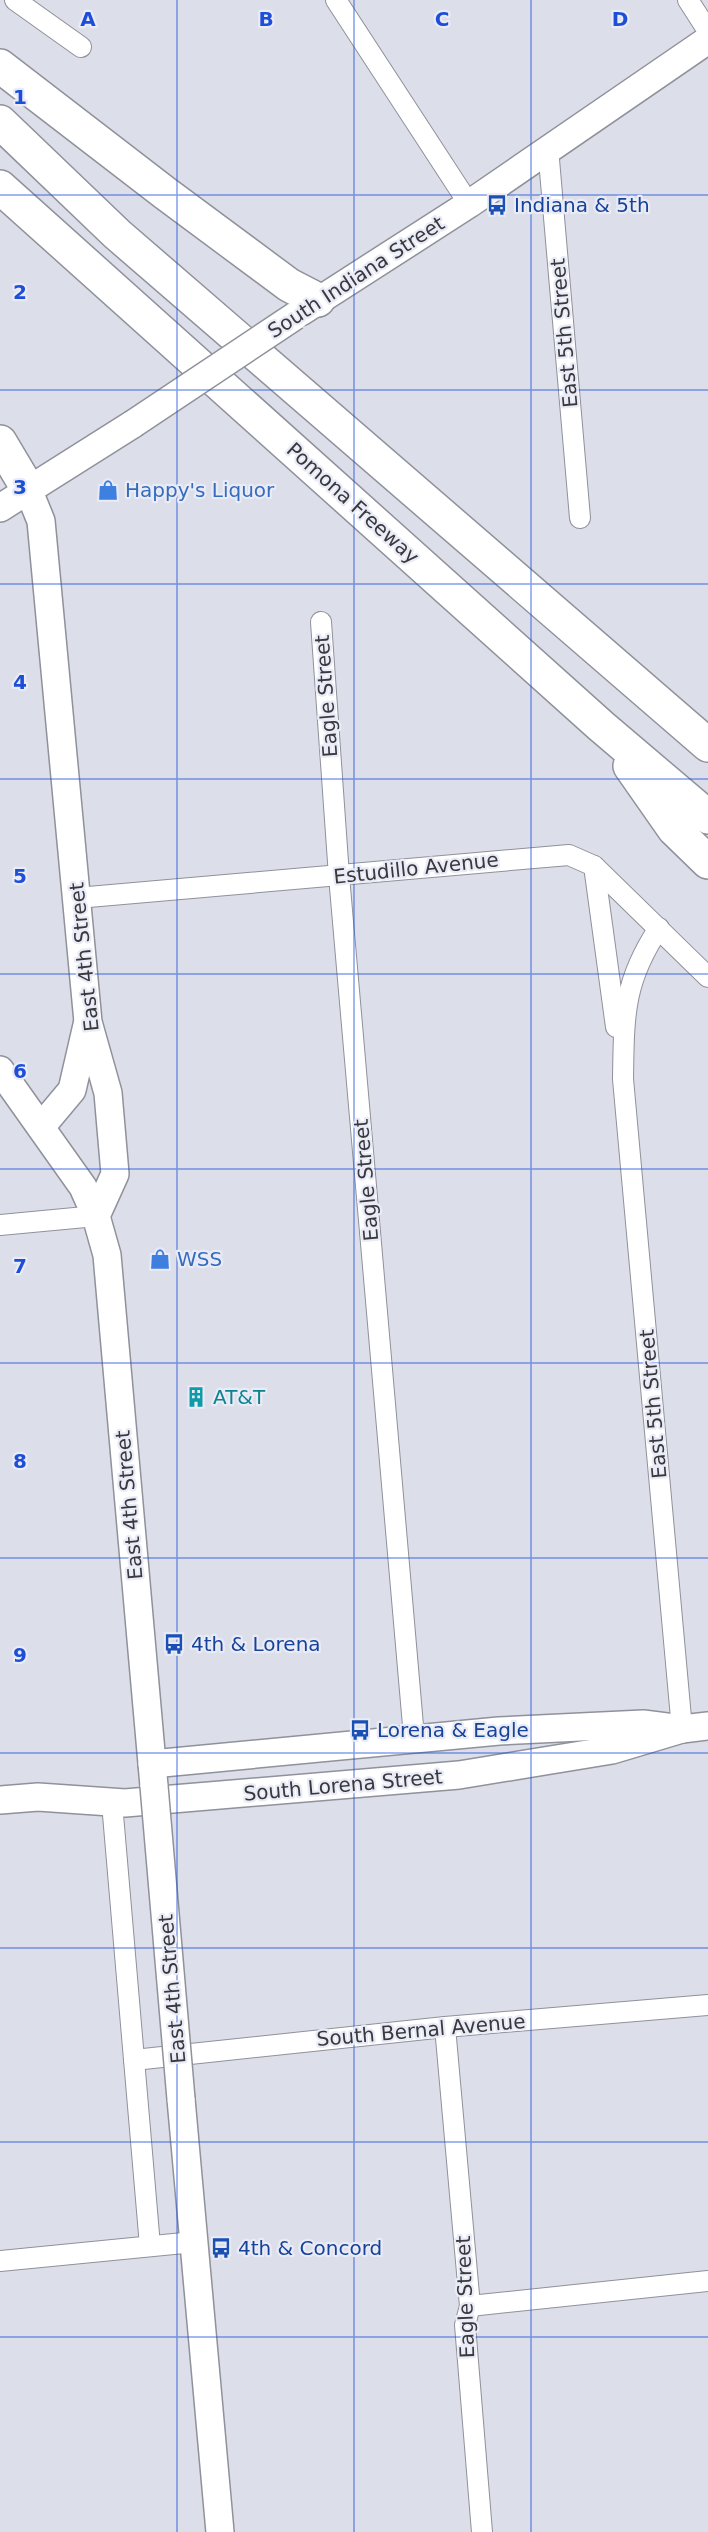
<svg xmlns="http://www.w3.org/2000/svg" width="708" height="2532" font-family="'DejaVu Sans',sans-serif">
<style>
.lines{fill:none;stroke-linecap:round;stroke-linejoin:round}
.street-casing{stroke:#8f919b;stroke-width:22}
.secondary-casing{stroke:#8f919b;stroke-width:30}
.highway-casing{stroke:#8f919b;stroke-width:36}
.street{stroke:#fff;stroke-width:20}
.secondary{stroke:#fff;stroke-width:27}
.highway{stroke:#fff;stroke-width:33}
.secondary-bridge-casing{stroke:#8f919b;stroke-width:30;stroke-linecap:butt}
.secondary-bridge{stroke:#fff;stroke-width:27}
.grid{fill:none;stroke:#1d4ed8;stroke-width:1.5;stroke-opacity:0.55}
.labels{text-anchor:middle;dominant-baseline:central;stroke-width:4.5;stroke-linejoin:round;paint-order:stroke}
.transit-label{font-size:20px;fill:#164399;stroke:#e9ebf6;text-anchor:start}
.street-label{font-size:20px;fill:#38383d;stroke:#e9ebf6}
.shop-label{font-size:20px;fill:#366cbe;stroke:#e9ebf6;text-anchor:start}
.culture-label{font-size:20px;fill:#0d838f;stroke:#e9ebf6;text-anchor:start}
.grid-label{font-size:20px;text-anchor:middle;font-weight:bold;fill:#1d4ed8;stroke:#e9ebf6;stroke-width:4.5;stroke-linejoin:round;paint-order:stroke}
</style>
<rect width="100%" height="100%" fill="#dcdee9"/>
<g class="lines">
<!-- street casing -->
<g class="street-casing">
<g id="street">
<polyline points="15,0 81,47"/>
<polyline points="336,0 469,204"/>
<polyline points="688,0 708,31"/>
<polyline points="548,148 580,518"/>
<polyline points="321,622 339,876 414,1737"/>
<polyline points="594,866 616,1027"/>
<polyline points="77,898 569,855 594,866 708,977"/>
<path d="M659,928C623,982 624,1016 623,1079L682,1729"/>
<polyline points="0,1225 96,1216"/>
<polyline points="112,1803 150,2246"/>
<polyline points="445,2027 470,2306 465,2325 482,2532"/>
<polyline points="134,2060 445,2027 708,2005"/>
<polyline points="0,2261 194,2242"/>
<polyline points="470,2306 708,2281"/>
</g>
</g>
<!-- secondary casing -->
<g class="secondary-casing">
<g id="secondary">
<polyline points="301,312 469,204 708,40"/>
<polyline points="28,489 41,521 88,1022 108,1093 115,1174 96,1216"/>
<polyline points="0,508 133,424"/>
<polyline points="0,1070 83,1187 96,1216 107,1255 154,1786"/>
<polyline points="41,1127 72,1090 87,1025"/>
<polyline points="152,1764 499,1731 643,1724 682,1729 708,1726"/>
<polyline points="0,1800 38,1797 125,1803 459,1775 612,1750 682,1729"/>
<polyline points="181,2099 220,2532"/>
</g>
</g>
<!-- highway casing -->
<g class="highway-casing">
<g id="highway">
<polyline points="0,66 165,193 289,285 318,300"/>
<polyline points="0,122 117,234 708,745"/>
<polyline points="0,187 601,726 708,817"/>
<polyline points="0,442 28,489"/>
<polyline points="630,766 674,829 708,862"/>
</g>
</g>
<!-- street -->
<use href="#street" class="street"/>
<!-- secondary -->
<use href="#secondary" class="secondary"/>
<!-- highway -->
<use href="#highway" class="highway"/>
<!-- secondary-bridge casing -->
<g class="secondary-bridge-casing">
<g id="secondary-bridge">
<polyline points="133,424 295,316"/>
<polyline points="154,1786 181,2099"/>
</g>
</g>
<!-- secondary-bridge -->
<use href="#secondary-bridge" class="secondary-bridge"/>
</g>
<!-- grid -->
<path class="grid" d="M177,0V2532M354,0V2532M531,0V2532M0,195H708M0,390H708M0,584H708M0,779H708M0,974H708M0,1169H708M0,1363H708M0,1558H708M0,1753H708M0,1948H708M0,2142H708M0,2337H708"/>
<!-- icons -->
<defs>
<g id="bus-bare" transform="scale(1.62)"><path d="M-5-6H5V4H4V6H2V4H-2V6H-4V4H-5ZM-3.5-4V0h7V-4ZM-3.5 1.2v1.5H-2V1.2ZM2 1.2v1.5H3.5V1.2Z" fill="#1a4fb4" stroke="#e9ebf6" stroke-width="2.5" paint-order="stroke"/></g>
<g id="shop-bare" transform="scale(1.62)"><path d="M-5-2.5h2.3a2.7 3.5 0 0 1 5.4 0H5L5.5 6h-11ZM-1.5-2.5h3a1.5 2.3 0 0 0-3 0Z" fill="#3f7fe0" stroke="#e9ebf6" stroke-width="2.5" paint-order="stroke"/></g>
<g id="building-bare" transform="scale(1.62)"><path d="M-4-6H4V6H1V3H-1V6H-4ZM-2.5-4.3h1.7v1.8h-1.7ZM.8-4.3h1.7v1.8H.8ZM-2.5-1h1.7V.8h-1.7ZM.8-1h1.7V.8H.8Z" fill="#0f9aa8" stroke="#e9ebf6" stroke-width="2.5" paint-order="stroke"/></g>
</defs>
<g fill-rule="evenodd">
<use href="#bus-bare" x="497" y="205"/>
<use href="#shop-bare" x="108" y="490"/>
<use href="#shop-bare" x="160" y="1259"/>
<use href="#building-bare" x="196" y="1397"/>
<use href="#bus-bare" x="174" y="1644"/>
<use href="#bus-bare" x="360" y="1730"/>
<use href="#bus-bare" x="221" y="2248"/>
</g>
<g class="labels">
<!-- transit labels -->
<g class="transit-label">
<text x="514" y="205">Indiana &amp; 5th</text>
<text x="191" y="1644">4th &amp; Lorena</text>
<text x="377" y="1730">Lorena &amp; Eagle</text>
<text x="238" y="2248">4th &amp; Concord</text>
</g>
<!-- street labels -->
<g class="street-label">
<text transform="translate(356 277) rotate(-33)">South Indiana Street</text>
<text transform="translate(564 333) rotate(-95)">East 5th Street</text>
<text transform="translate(353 503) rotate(42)">Pomona Freeway</text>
<text transform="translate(326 696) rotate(-94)">Eagle Street</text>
<text transform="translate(416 868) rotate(-6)">Estudillo Avenue</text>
<text transform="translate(84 957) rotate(-96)">East 4th Street</text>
<text transform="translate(366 1180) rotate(-95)">Eagle Street</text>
<text transform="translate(653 1404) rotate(-95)">East 5th Street</text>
<text transform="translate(129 1505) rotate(-95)">East 4th Street</text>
<text transform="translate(343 1785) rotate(-5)">South Lorena Street</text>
<text transform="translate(172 1989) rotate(-95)">East 4th Street</text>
<text transform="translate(421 2030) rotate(-5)">South Bernal Avenue</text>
<text transform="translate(465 2297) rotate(-92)">Eagle Street</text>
</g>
<!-- shop labels -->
<g class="shop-label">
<text x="125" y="490">Happy's Liquor</text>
<text x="177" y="1259">WSS</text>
</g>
<!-- culture labels -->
<g class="culture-label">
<text x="213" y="1397">AT&amp;T</text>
</g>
</g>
<g class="grid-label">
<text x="88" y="26">A</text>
<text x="266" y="26">B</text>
<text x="442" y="26">C</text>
<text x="620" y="26">D</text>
<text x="20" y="104">1</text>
<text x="20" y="299">2</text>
<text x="20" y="494">3</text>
<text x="20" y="689">4</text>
<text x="20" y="883">5</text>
<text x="20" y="1078">6</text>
<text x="20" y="1273">7</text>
<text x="20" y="1468">8</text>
<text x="20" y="1662">9</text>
</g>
</svg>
